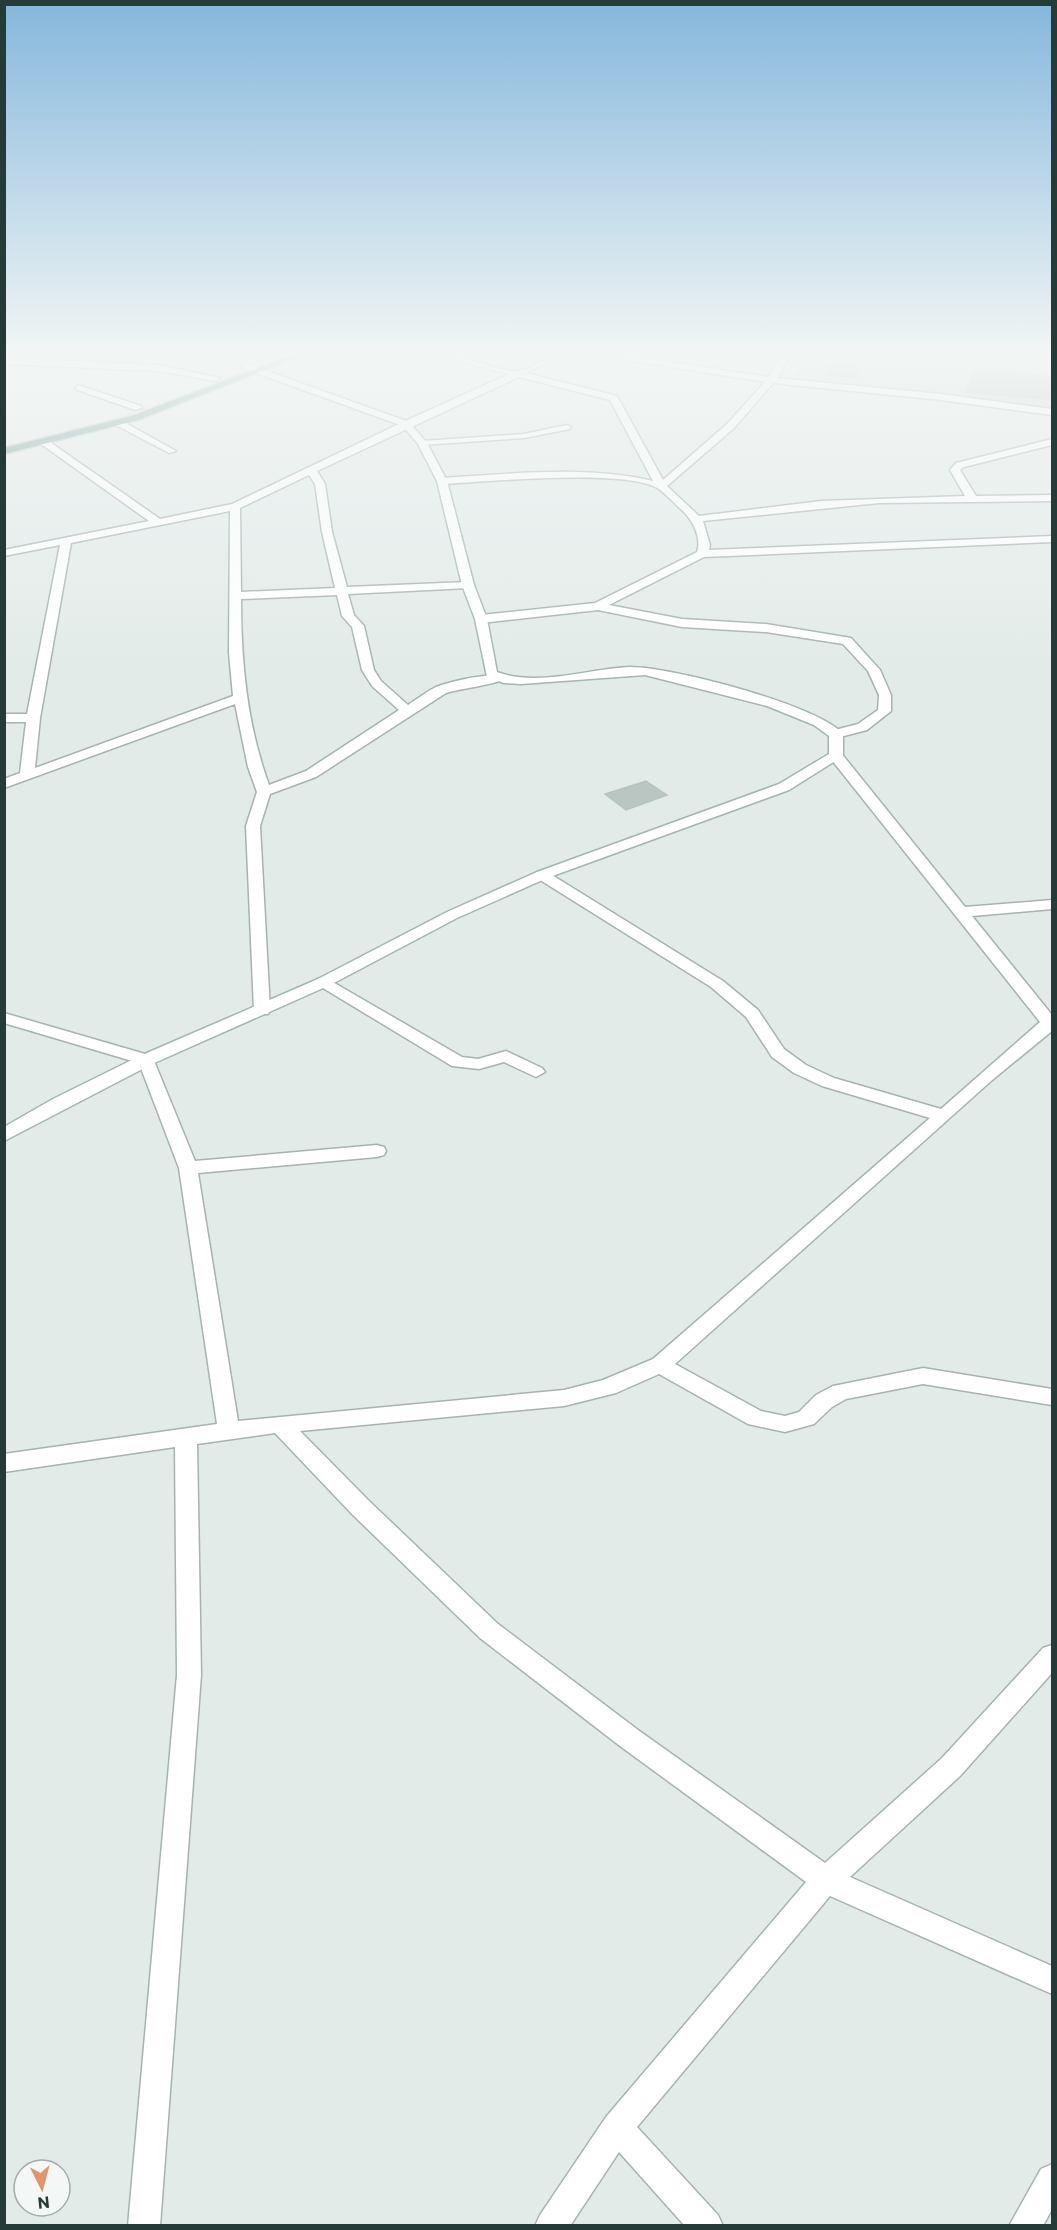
<svg xmlns="http://www.w3.org/2000/svg" width="1057" height="2230" font-family="Commissioner,sans-serif">
<style>
.built{fill:#d1dbd8}
.building{fill:#b9c6c2;stroke:#b6c4c0;stroke-width:1.5}
.lines{fill:none;stroke-linecap:round;stroke-linejoin:round}
.lane-casing{stroke:#a6b3b0;stroke-width:3}
.street-casing{stroke:#a6b3b0;stroke-width:3}
.secondary-casing{stroke:#a3b6b1;stroke-width:3}
.primary-casing{stroke:#c2c8c7;stroke-width:3}
.lane{fill:#fff;fill-rule:evenodd}
.street{fill:#fff;fill-rule:evenodd}
.secondary{fill:#fff;fill-rule:evenodd}
.primary{fill:#6c9c95;fill-rule:evenodd}
</style>
<rect width="100%" height="100%" fill="#e3ebe9"/>
<!-- built -->
<polygon class="built" points="808,355 1052,355 1052,410 956,395 790,380"/>
<!-- building -->
<g class="building">
<polygon points="836,355 869,355 855,378 825,375"/>
<polygon points="974,369 1053,376 1053,400 966,392"/>
<polygon points="646,781 667,795 626,810 605,794"/>
</g>
<g class="lines">
<!-- lane casing -->
<g class="lane-casing">
<g id="lane">
<polygon points="78,385 141,406 142,408 135,410 75,389"/>
<polygon points="116,421 122,421 176,451 169,453 116,425"/>
<polygon points="567,425 571,427 570,429 524,438 422,445 418,443 422,441 524,434"/>
</g>
</g>
<!-- street casing -->
<g class="street-casing">
<g id="street">
<path d="M438,355C464,352 489,371 516,371C532,371 546,355 564,355L526,373L617,396L663,480L727,424L765,382L614,358L610,355H626L768,377L783,355H791L777,378L941,394L1052,409V415L941,400L773,383L734,428L667,486L699,516L821,501L965,496L950,470L956,463L1052,439V445L964,467L960,470L976,496L1052,495V501L879,503L703,521L710,545L709,550L1052,536V542L704,557L609,605L682,619L766,624L851,638L880,670L891,695V711L867,730L836,738L829,734L831,731L858,724L878,710L879,695L868,671L843,644L766,632L682,627L598,610L481,623L475,619L481,615L595,603L697,552C702,538 693,521 683,511C675,504 667,495 659,489C627,468 485,482 442,484L437,481L442,478C512,474 584,465 653,481L610,400L519,377L317,471L325,484L332,532L347,587L468,582L474,585L468,588L348,594L354,615L364,626L374,670L381,681L408,705C417,699 426,692 436,687C449,682 495,670 504,679C498,684 458,689 446,693L316,777L270,794L260,826L270,1010L268,1014H256L254,1010L246,826L257,792L248,767L235,704L4,788V779L20,773L26,722H4V714H27L60,545L4,556V550L149,521L41,444V440H47L160,519L232,504L403,422L509,374ZM309,475L315,484L322,532L335,588L241,592L240,508ZM230,511L229,653L233,696L35,768L40,718L71,543ZM337,595L342,616L352,627L362,670L372,686L399,710L306,771L269,785C247,725 241,663 241,599Z"/>
<polygon points="4,358 158,365 220,378 216,381 158,371 4,364"/>
<polygon points="836,752 841,753 965,907 1052,900 1052,909 972,916 1052,1015 1052,1031 991,1081 675,1364 761,1411 785,1416 799,1412 816,1395 833,1386 923,1368 1052,1389 1052,1405 923,1384 846,1399 832,1407 814,1424 785,1432 748,1424 659,1374 616,1393 564,1406 300,1431 368,1500 498,1624 638,1730 825,1863 942,1758 1043,1648 1052,1645 1052,1673 960,1776 850,1877 1052,1966 1052,1994 830,1896 637,2127 718,2215 723,2226 685,2226 619,2152 570,2226 535,2226 540,2215 606,2117 806,1882 620,1746 480,1638 352,1514 275,1433 197,1444 201,1675 160,2226 128,2226 177,1675 175,1447 4,1472 4,1454 217,1424 179,1168 139,1063 4,1023 4,1013 152,1056 195,1161 377,1145 384,1147 386,1151 384,1155 377,1157 198,1173 238,1421 564,1390 603,1380 653,1359 930,1118 822,1086 794,1073 772,1057 746,1017 711,987 537,878 534,875 537,872 547,872 723,981 758,1010 784,1049 806,1065 834,1078 941,1109 1040,1022 831,759 831,753"/>
<polygon points="324,977 462,1057 478,1059 506,1051 542,1068 545,1072 536,1077 504,1062 479,1069 452,1066 318,985 316,982 318,979"/>
<polygon points="1052,2164 1052,2209 1043,2226 1009,2226 1041,2169"/>
</g>
</g>
<!-- secondary casing -->
<g class="secondary-casing">
<path id="secondary" d="M245,363L409,422L427,443L447,481L474,585L487,619L497,672C537,687 588,669 629,667C668,666 818,705 843,734V756L789,790L547,878L457,918L330,985L152,1064L4,1141V1127L53,1099L140,1056L318,979L447,912L537,872L779,784L829,754V736L814,725L767,706L645,675L521,684L504,683L487,677L475,619L462,585L437,481L418,444L403,426L242,368L241,366Z"/>
</g>
<!-- primary casing -->
<g class="primary-casing">
<polygon id="primary" points="292,355 303,355 138,420 4,454 4,448 132,416"/>
</g>
<!-- lane -->
<use href="#lane" class="lane"/>
<!-- street -->
<use href="#street" class="street"/>
<!-- secondary -->
<use href="#secondary" class="secondary"/>
<!-- primary -->
<use href="#primary" class="primary"/>
</g>
<!-- sky -->
<linearGradient id="sky" x2="0" y2="1"><stop stop-color="#85b7dc"/><stop offset="0.53" stop-color="#f2f6f5"/><stop offset="1" stop-color="#f2f6f5" stop-opacity="0"/></linearGradient>
<rect width="1057" height="667" fill="url(#sky)"/>
<!-- border -->
<rect width="1057" height="2230" fill="none" stroke="#253b37" stroke-width="12"/>
<!-- north arrow -->
<g transform="translate(42 2188) rotate(174)"><circle r="28" fill="#f3f8f6" stroke="#a1acaa" stroke-width="1.5"/>
<path d="M0-4.5L10 22L0 15L-10 22Z" fill="#e49469"/>
<text y="-9" font-size="16" font-weight="bold" text-anchor="middle" fill="#253b37">N</text>
</g>
</svg>
